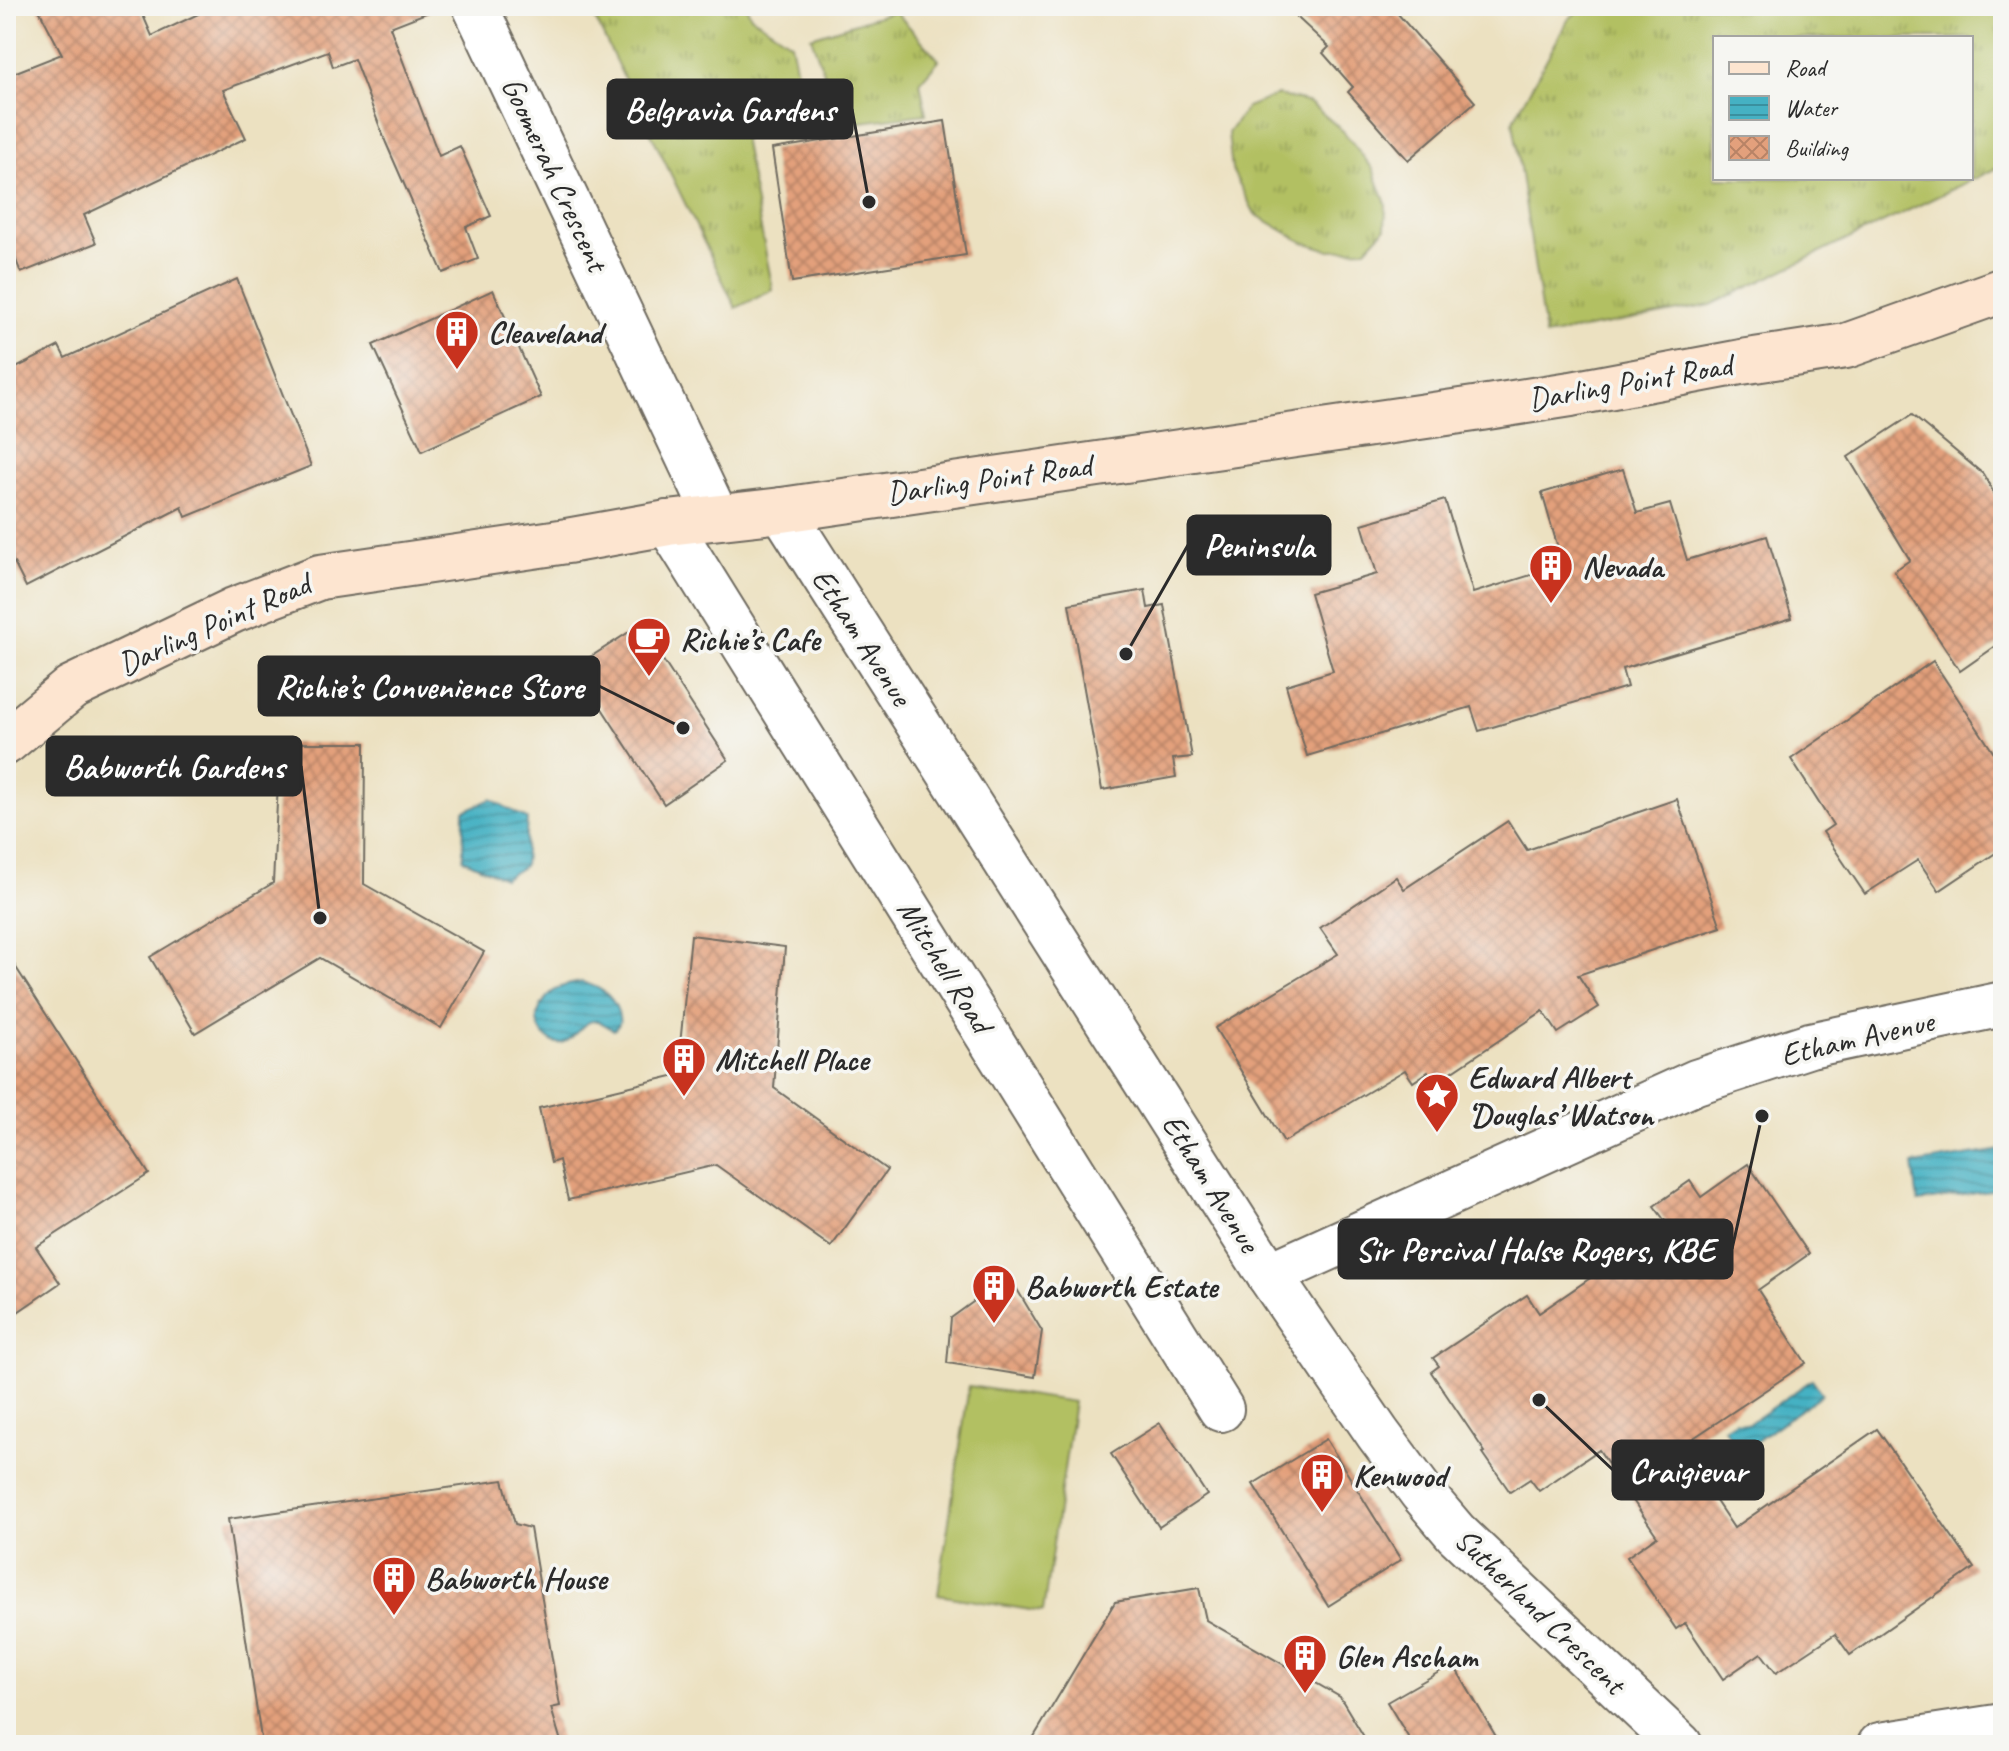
<svg xmlns="http://www.w3.org/2000/svg" width="2009" height="1751" font-family="Caveat,sans-serif">
<style>
.grass{fill:url(#grass-tufts);stroke:#6e7646;stroke-width:2;fill-rule:evenodd}
.garden{fill:#b2c062;stroke:#6e7646;stroke-width:2}
.water{fill:url(#water-rules);stroke:#386e77;stroke-width:2}
.building{fill:url(#building-cross-hatch)}
.lines{fill:none;stroke-linecap:round;stroke-linejoin:round}
.street-casing{stroke:#6f6b60;stroke-width:48}
.secondary-casing{stroke:#6f6b60;stroke-width:48}
.street{stroke:#fff;stroke-width:44}
.secondary{stroke:#fde5d0;stroke-width:44}
.labels{text-anchor:middle;dominant-baseline:central;stroke-width:7;stroke-linejoin:round;paint-order:stroke}
.street-label{font-size:32px;fill:#2b2b2b;stroke:#f6f6f2}
.poi-label{font-size:32px;font-weight:bold;fill:#2b2b2b;stroke:#f6f6f2;text-anchor:start}
.leader{fill:none;stroke:#2b2b2b;stroke-width:3}
.callout-dot{fill:#2b2b2b;stroke:#f6f6f2;stroke-width:3}
.callout{fill:#2b2b2b;stroke:#2b2b2b;stroke-width:3}
.callout-label{font-size:34px;text-anchor:middle;font-weight:bold;fill:#fff}
</style>
<defs>
<pattern id="grass-tufts" width="24" height="20" patternUnits="userSpaceOnUse" patternTransform="scale(2)"><rect width="24" height="20" fill="#b2c062"/><path d="M3 7l-1-3M5 7V3M7 7l1-3M15 17l-1-3M17 17v-4M19 17l1-3" fill="none" stroke="#919c51"/></pattern>
<pattern id="water-rules" width="6" height="5" patternUnits="userSpaceOnUse" patternTransform="scale(2)"><rect width="6" height="5" fill="#45b1c3"/><path d="M0 2.5h6" fill="none" stroke="#3a909f"/></pattern>
<pattern id="building-cross-hatch" width="8" height="8" patternUnits="userSpaceOnUse" patternTransform="scale(2)"><rect width="8" height="8" fill="#e3a07c"/><path d="M0 0l8 8M0 8l8-8" fill="none" stroke="#b88366"/></pattern>
</defs>
<rect width="100%" height="100%" fill="#f6f6f2"/>
<filter id="ink" filterUnits="userSpaceOnUse"><feTurbulence type="fractalNoise" baseFrequency=".0125" numOctaves="2"/><feDisplacementMap in="SourceGraphic" scale="16" xChannelSelector="R" yChannelSelector="G"/><feConvolveMatrix kernelMatrix="1 2 1 2 8 2 1 2 1" color-interpolation-filters="sRGB"/></filter>
<filter id="wash" filterUnits="userSpaceOnUse"><feTurbulence type="fractalNoise" baseFrequency=".006" numOctaves="4" result="noise"/><feDisplacementMap in="SourceGraphic" scale="32" xChannelSelector="R" yChannelSelector="G"/><feGaussianBlur stdDeviation="1.8" result="paint"/><feColorMatrix in="noise" values="0 0 0 0 0 0 0 0 0 0 0 0 0 0 0 0 0 1.4 0 .05"/><feComposite in="paint" operator="in"/></filter>
<g filter="url(#wash)">
<rect width="100%" height="100%" fill="#ece1c1"/>
<!-- grass -->
<g class="grass">
<polygon points="589,6 746,6 751,16 791,43 807,120 742,133 773,290 736,308"/>
<path d="M1583,6H2003V165L1711,305L1545,336L1513,121L1568,20ZM1715,38H1971V178H1715Z"/>
<polygon points="895,11 939,60 920,82 926,114 853,123 828,84 811,37"/>
<polygon points="1277,95 1310,103 1343,131 1373,169 1386,204 1385,228 1366,249 1329,250 1303,242 1255,214 1232,170 1228,133 1247,107"/>
</g>
<!-- garden -->
<polygon class="garden" points="969,1386 1074,1402 1043,1612 938,1595"/>
<!-- water -->
<g class="water">
<polygon points="491,799 527,819 524,866 504,878 463,859 464,811"/>
<path d="M582,982C599,987 612,994 618,1012C620,1021 621,1024 614,1030C609,1028 602,1022 597,1021C578,1017 569,1061 544,1035C539,1030 537,1025 537,1018C538,1009 543,1003 548,996C558,986 568,984 582,982Z"/>
<polygon points="2003,1150 2003,1189 1918,1202 1913,1164"/>
<polygon points="1812,1380 1822,1394 1741,1452 1724,1428 1735,1421 1748,1424"/>
</g>
<g id="blocks">
<!-- building -->
<g class="building">
<polygon points="37,6 139,6 152,36 215,6 433,6 434,10 390,27 439,156 460,146 491,216 466,227 478,259 443,273 386,143 354,59 333,67 328,51 223,90 246,138 84,215 96,243 21,273 6,234 6,76 62,54"/>
<polygon points="1285,6 1391,6 1475,102 1408,160 1348,92 1353,87 1323,53 1329,47"/>
<polygon points="945,121 966,255 792,282 772,149"/>
<polygon points="237,279 311,466 186,517 182,507 26,587 6,547 6,373 59,346 65,358"/>
<polygon points="493,290 541,397 422,451 373,345"/>
<polygon points="1912,415 1983,474 2003,509 2003,641 1960,671 1894,571 1910,560 1848,457"/>
<polygon points="1623,469 1637,513 1670,504 1687,560 1767,536 1792,618 1622,669 1627,687 1479,731 1471,707 1307,756 1286,685 1333,671 1310,593 1377,574 1362,524 1445,500 1473,593 1563,565 1542,493"/>
<polygon points="1145,590 1148,608 1164,605 1192,757 1173,759 1176,777 1102,790 1069,604"/>
<polygon points="640,625 728,760 664,804 575,667"/>
<polygon points="1933,661 2003,767 2003,848 1939,891 1918,860 1865,894 1823,832 1833,825 1791,759"/>
<polygon points="280,743 365,743 364,884 484,952 441,1028 320,958 195,1033 150,957 273,883"/>
<polygon points="1677,799 1721,927 1578,975 1599,1007 1558,1033 1543,1011 1435,1083 1428,1072 1413,1082 1405,1070 1284,1142 1215,1028 1338,954 1320,928 1396,877 1404,889 1508,821 1527,850"/>
<polygon points="691,935 785,947 774,1088 887,1170 831,1247 716,1165 568,1200 559,1160 551,1163 539,1108 677,1075"/>
<polygon points="6,952 149,1174 36,1247 60,1283 6,1320"/>
<polygon points="1748,1164 1809,1254 1758,1290 1806,1363 1680,1447 1734,1528 1877,1429 1974,1568 1850,1655 1835,1634 1776,1673 1761,1653 1723,1679 1685,1623 1676,1629 1627,1557 1657,1536 1599,1450 1539,1491 1530,1479 1510,1492 1483,1453 1485,1452 1431,1372 1439,1366 1433,1358 1527,1295 1539,1313 1668,1225 1654,1206 1690,1181 1701,1197"/>
<polygon points="1009,1276 1042,1331 1035,1377 947,1363 951,1318"/>
<polygon points="1160,1423 1207,1495 1159,1527 1111,1454"/>
<polygon points="1326,1439 1401,1560 1328,1606 1253,1484"/>
<polygon points="503,1480 515,1524 530,1528 560,1706 551,1708 562,1745 262,1745 228,1519"/>
<polygon points="1199,1588 1206,1620 1340,1697 1369,1745 1029,1745 1115,1602"/>
<polygon points="1453,1664 1501,1745 1413,1745 1387,1702"/>
</g>
</g>
</g>
<g filter="url(#ink)">
<use href="#blocks" fill-opacity="0" stroke="#6f6b60" stroke-width="2"/>
<g class="lines">
<!-- street casing -->
<g class="street-casing">
<g id="street">
<polyline points="475,6 716,516"/>
<polyline points="782,510 1269,1275 1378,1434 1422,1493 1456,1533 1680,1745"/>
<polyline points="668,523 1221,1409"/>
<polyline points="1269,1275 1696,1082 1810,1045 2003,1004"/>
<polyline points="1880,1745 2003,1726"/>
</g>
</g>
<!-- secondary casing -->
<g class="secondary-casing">
<polyline id="secondary" points="6,742 71,688 234,610 320,577 567,541 668,523 782,510 1481,408 1571,394 1741,362 1846,346 2003,290"/>
</g>
<!-- street -->
<use href="#street" class="street"/>
<!-- secondary -->
<use href="#secondary" class="secondary"/>
</g>
</g>
<!-- icons -->
<defs>
<g id="building-pin" transform="scale(2.3)"><path d="M0 17L-7.5 6A9.5 9.5 0 1 1 7.5 6Z" fill="#c8321e" stroke="#f6f6f2"/><path d="M-4-6H4V6H1V3H-1V6H-4ZM-2.5-4.3h1.7v1.8h-1.7ZM.8-4.3h1.7v1.8H.8ZM-2.5-1h1.7V.8h-1.7ZM.8-1h1.7V.8H.8Z" fill="#fff"/></g>
<g id="cafe-pin" transform="scale(2.3)"><path d="M0 17L-7.5 6A9.5 9.5 0 1 1 7.5 6Z" fill="#c8321e" stroke="#f6f6f2"/><path d="M-5.5-4.5H6V0H3Q3 3.5 0 3.5H-2.5Q-5.5 3.5-5.5 0ZM3-3.2v2h1.7v-2ZM-6 4.5H4V6H-6Z" fill="#fff"/></g>
<g id="sight-pin" transform="scale(2.3)"><path d="M0 17L-7.5 6A9.5 9.5 0 1 1 7.5 6Z" fill="#c8321e" stroke="#f6f6f2"/><path d="M0-6L1.8-2.2L6-1.7L2.9 1.2L3.7 5.4L0 3.3L-3.7 5.4L-2.9 1.2L-6-1.7L-1.8-2.2Z" fill="#fff"/></g>
</defs>
<g fill-rule="evenodd">
<use href="#building-pin" x="457" y="332"/>
<use href="#building-pin" x="1551" y="566"/>
<use href="#cafe-pin" x="649" y="639"/>
<use href="#building-pin" x="684" y="1059"/>
<use href="#sight-pin" x="1437" y="1095"/>
<use href="#building-pin" x="994" y="1286"/>
<use href="#building-pin" x="1322" y="1475"/>
<use href="#building-pin" x="394" y="1578"/>
<use href="#building-pin" x="1305" y="1656"/>
</g>
<g class="labels">
<!-- street labels -->
<g class="street-label">
<text transform="translate(555 174) rotate(65)">Goomerah Crescent</text>
<text transform="translate(1630 382) rotate(-10)">Darling Point Road</text>
<text transform="translate(989 479) rotate(-8)">Darling Point Road</text>
<text transform="translate(214 624) rotate(-24)">Darling Point Road</text>
<text transform="translate(862 637) rotate(57)">Etham Avenue</text>
<text transform="translate(945 966) rotate(58)">Mitchell Road</text>
<text transform="translate(1857 1038) rotate(-13)">Etham Avenue</text>
<text transform="translate(1211 1183) rotate(58)">Etham Avenue</text>
<text transform="translate(1540 1611) rotate(44)">Sutherland Crescent</text>
</g>
<!-- poi labels -->
<g class="poi-label">
<text x="488" y="332">Cleaveland</text>
<text x="1582" y="566">Nevada</text>
<text x="680" y="639">Richie’s Cafe</text>
<text x="715" y="1059">Mitchell Place</text>
<text x="1468" y="1077">Edward Albert<tspan x="1468" dy="37">‘Douglas’ Watson</tspan></text>
<text x="1025" y="1286">Babworth Estate</text>
<text x="1353" y="1475">Kenwood</text>
<text x="425" y="1578">Babworth House</text>
<text x="1336" y="1656">Glen Ascham</text>
</g>
</g>
<!-- callouts -->
<path class="leader" d="M869 202L852 109M1126 654L1188 545M683 728L599 686M320 918L301 766M1762 1116L1732 1249M1539 1400L1613 1470"/>
<g class="callout-dot">
<circle cx="869" cy="202" r="8"/>
<circle cx="1126" cy="654" r="8"/>
<circle cx="683" cy="728" r="8"/>
<circle cx="320" cy="918" r="8"/>
<circle cx="1762" cy="1116" r="8"/>
<circle cx="1539" cy="1400" r="8"/>
</g>
<g class="callout">
<rect x="608" y="80" width="244" height="58" rx="8"/>
<rect x="1188" y="516" width="142" height="58" rx="8"/>
<rect x="259" y="657" width="340" height="58" rx="8"/>
<rect x="47" y="737" width="254" height="58" rx="8"/>
<rect x="1339" y="1220" width="393" height="58" rx="8"/>
<rect x="1613" y="1441" width="150" height="58" rx="8"/>
</g>
<g class="callout-label">
<text x="730" y="121">Belgravia Gardens</text>
<text x="1259" y="557">Peninsula</text>
<text x="429" y="698">Richie’s Convenience Store</text>
<text x="174" y="778">Babworth Gardens</text>
<text x="1535" y="1261">Sir Percival Halse Rogers, KBE</text>
<text x="1688" y="1482">Craigievar</text>
</g>
<!-- margin -->
<rect width="2009" height="1751" fill="none" stroke="#f6f6f2" stroke-width="32"/>
<!-- legend -->
<rect x="1713" y="36" width="260" height="144" fill="#f6f6f2" stroke="#a5a5a2" stroke-width="2"/>
<rect x="1729" y="62" width="40" height="12" fill="#fde5d0" stroke="#a5a5a2" stroke-width="2"/>
<text x="1785" y="76" font-size="24" fill="#2b2b2b">Road</text>
<rect x="1729" y="96" width="40" height="24" fill="url(#water-rules)" stroke="#a5a5a2" stroke-width="2"/>
<text x="1785" y="116" font-size="24" fill="#2b2b2b">Water</text>
<rect x="1729" y="136" width="40" height="24" fill="url(#building-cross-hatch)" stroke="#a5a5a2" stroke-width="2"/>
<text x="1785" y="156" font-size="24" fill="#2b2b2b">Building</text>
</svg>
